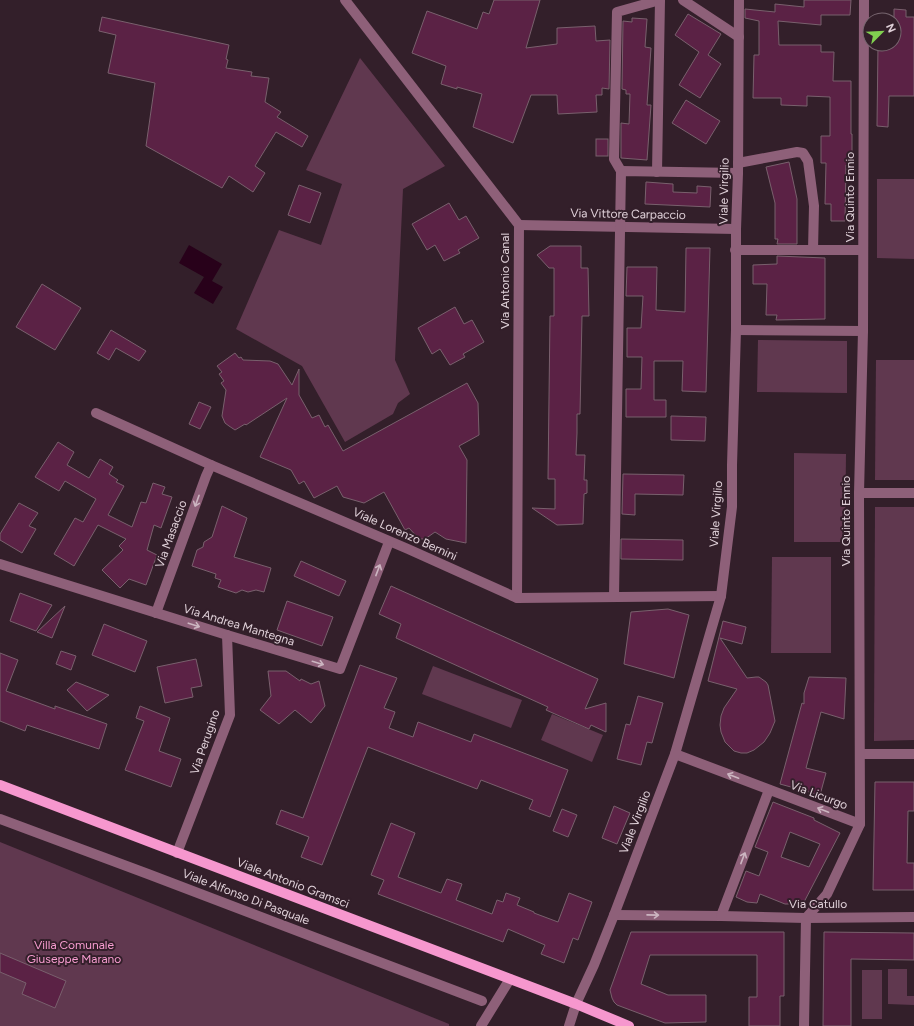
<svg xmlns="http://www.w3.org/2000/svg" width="914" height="1026" font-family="Figtree,sans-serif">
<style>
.green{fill:#60384f}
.water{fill:#28011a}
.building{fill:#5b2245;stroke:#79606d;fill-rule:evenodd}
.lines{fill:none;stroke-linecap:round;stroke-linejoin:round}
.minor{stroke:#8e6079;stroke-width:10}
.major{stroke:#f697ce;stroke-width:10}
.oneway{stroke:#ccb5c1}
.labels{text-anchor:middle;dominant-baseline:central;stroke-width:4;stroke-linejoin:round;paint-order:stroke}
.street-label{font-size:12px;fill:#e0d1d9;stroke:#331f2a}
.park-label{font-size:12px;fill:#f89dd1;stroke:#331f2a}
</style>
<rect width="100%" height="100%" fill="#331f2a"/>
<!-- green -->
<g class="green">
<polygon points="360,58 445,166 403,189 395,360 410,394 398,403 393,414 345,442 302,366 236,329 279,230 321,245 342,184 306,170"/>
<polygon points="877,179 914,179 914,259 877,258"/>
<polygon points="758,340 847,341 847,393 757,392"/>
<polygon points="876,360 914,360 914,480 875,480"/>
<polygon points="794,453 846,454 845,542 794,542"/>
<polygon points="875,507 914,507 914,740 874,741"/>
<polygon points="772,557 831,557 831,653 771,653"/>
<polygon points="433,666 522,700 511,728 422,694"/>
<polygon points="552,714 603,735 592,762 541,740"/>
<polygon points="0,842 449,1024 449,1026 0,1026"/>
<polygon points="888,969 907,969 907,996 914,996 914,1005 888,1004"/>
<rect x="862" y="970" width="20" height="49"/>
</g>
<!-- water -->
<polygon class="water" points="189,245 222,264 212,281 223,287 213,304 194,293 204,277 179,263"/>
<!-- building -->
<g class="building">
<polygon points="494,0 540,0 526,48 557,44 557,28 595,26 596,41 610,40 609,89 602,88 602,95 596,95 597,112 558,114 557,95 531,95 513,143 473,127 482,94 457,87 457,89 441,84 446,66 412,53 427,11 477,29 483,12 489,14"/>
<polygon points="804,0 851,0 850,15 821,15 821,25 778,21 779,45 821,45 821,52 834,52 833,81 851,81 851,134 852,134 852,165 846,165 845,221 831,221 831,204 825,204 826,163 821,163 821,136 830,136 830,97 807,96 807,106 781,105 781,98 753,98 754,55 759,55 759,21 745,18 745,9 775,12 775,4 804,7"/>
<polygon points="894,9 906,10 906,17 914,17 914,96 889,96 888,127 877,126 878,44 894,44"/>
<polygon points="688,14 721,34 708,55 721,64 700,98 679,85 699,52 675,35"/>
<polygon points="102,17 229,45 226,59 228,60 226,68 252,72 251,76 269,78 265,102 281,112 277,117 308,136 302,147 276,132 255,166 265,173 253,192 229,176 222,188 146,146 155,83 108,73 116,35 99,31"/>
<polygon points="632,18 647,19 645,47 651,48 647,105 651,105 647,160 621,158 621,123 629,124 630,94 626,94 626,90 622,89 623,21 632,22"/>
<polygon points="686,100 720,121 706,144 672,123"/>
<rect x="596" y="139" width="12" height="17"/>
<polygon points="789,162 797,199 797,244 777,244 778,239 775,239 775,203 766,167"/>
<polygon points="646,182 673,184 673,192 697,193 697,186 711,187 710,207 645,204"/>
<polygon points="299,185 321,193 310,223 288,215"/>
<polygon points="449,203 459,220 466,216 479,238 458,250 460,253 444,261 435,245 427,250 412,224"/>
<polygon points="550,246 581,246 581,268 588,268 589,316 582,316 580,414 577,414 577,433 576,455 585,455 584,480 587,480 587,493 584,494 583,524 557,525 532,508 555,509 555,479 548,479 550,316 554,316 554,268 549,268 537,255"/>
<polygon points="686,248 710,248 706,392 682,391 683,361 654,361 654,400 666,400 666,417 626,417 626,389 641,389 642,357 627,357 627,328 641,328 643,296 626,296 627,267 657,267 656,310 685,312"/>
<polygon points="777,256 825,258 825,319 776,320 777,315 766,315 767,284 753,284 753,265 777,264"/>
<polygon points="42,284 81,308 55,350 16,327"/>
<polygon points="455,307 464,324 472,320 484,342 463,354 465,357 450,365 440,349 432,354 418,328"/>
<polygon points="111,330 146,351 139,361 116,348 109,360 97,353"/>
<polygon points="235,353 239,358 241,357 243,360 270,361 278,364 292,385 299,369 299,395 312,418 319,415 325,427 328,425 343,451 467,383 478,403 479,435 459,446 467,460 466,543 446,539 435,532 425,539 419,539 409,528 405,530 384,492 364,503 343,497 337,486 314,498 304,481 299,484 291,470 260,457 287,398 246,425 245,424 235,430 229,426 225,423 222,416 226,390 221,383 224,381 219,374 222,372 217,366"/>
<polygon points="199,402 211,407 200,429 189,424"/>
<polygon points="671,416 706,417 705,441 671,440"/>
<polygon points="58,442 74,452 67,465 89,478 100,459 113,467 109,474 118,480 116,482 124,486 108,515 132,527 141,502 146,503 153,483 165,487 162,494 172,497 161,528 154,525 147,550 157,555 146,585 129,579 120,588 102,570 123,550 119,546 126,539 98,525 74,566 54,554 75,518 83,522 96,499 65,481 59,491 35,477"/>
<polygon points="623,474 684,475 683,495 635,494 635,515 622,514"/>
<polygon points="19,503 38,513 29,526 36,529 22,553 0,540 0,534"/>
<polygon points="222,506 247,518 234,557 271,568 264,592 256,590 248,592 242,590 236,593 218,587 221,580 215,578 216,574 192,566 197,550 203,547 204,542 212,537"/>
<polygon points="621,539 683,540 683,560 621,559"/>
<polygon points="301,561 346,581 339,596 294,576"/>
<polygon points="391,586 598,679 585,709 606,703 606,732 591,725 589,729 546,710 548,707 396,638 401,624 379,614"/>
<polygon points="20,593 52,605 36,631 10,621"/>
<polygon points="287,601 333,617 322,646 277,630"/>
<polygon points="65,606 52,638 37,632"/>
<polygon points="668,609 689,615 674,678 624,664 631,612"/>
<polygon points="723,621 746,627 742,644 720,638 747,678 756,677 759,677 766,682 768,685 775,721 770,733 764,742 754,750 747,753 741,753 734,751 725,742 721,732 720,725 721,716 724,708 737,689 708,681"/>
<polygon points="104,624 147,641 135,672 92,655"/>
<polygon points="61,651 76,656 71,670 56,664"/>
<polygon points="0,653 18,660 6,691 55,709 55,706 107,724 99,749 27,725 25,731 0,721"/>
<polygon points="196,659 202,686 191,688 193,697 165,703 157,667"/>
<polygon points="360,665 397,678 384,708 395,712 389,728 413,737 418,722 471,742 474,734 568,770 550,817 529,809 533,800 481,780 477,789 368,747 322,865 301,857 309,837 276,824 281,810 303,818"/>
<polygon points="268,671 286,671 300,681 301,679 311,684 319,681 325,706 311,723 295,710 279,724 260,710 271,696"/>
<polygon points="809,677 846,678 844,719 821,712 806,768 826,773 820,795 780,784 802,703 804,704 804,693"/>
<polygon points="76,682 109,695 87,711 67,690"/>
<polygon points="638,696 663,703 652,743 647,742 641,765 617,759 626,724 630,725"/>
<polygon points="140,706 170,718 159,751 181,759 171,787 125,770 144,721 136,718"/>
<polygon points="875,782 914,782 914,811 908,811 907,863 914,863 914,890 873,890"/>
<path d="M773,802L814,818V820L840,833L803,904H785L760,894L757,903L747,902L736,897L746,871L759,876L768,852L755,847ZM790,832L820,844L809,867L781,857Z"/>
<polygon points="614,806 630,813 617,844 602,838"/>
<polygon points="562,809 577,815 568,837 553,831"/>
<polygon points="391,823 415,833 398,877 441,893 447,879 462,884 456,900 492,914 497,900 503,902 506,893 520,898 517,905 534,912 534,913 558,922 569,893 592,902 578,940 573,938 564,963 541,954 545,945 508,929 503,942 378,894 384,880 371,875"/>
<polygon points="631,932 784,932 784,996 780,996 780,1026 749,1026 749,997 757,997 757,955 650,955 641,984 668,995 706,995 706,1022 665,1023 617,1005 614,1002 612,998 610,990"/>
<polygon points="824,932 914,933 914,960 851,959 851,1026 823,1026"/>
<polygon points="0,953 66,981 55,1008 22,994 26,983 0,972"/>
</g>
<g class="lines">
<!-- minor -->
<g class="minor">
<polyline points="345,0 519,225 517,598"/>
<polyline points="683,0 739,37"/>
<polyline points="738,163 797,152 803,153 808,161 814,206 813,250"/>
<polyline points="621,171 614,159 617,12 660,0"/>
<polyline points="657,172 660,0"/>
<polyline points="519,225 736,229"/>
<polyline points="735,250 862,250"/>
<polyline points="736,330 863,331"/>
<polyline points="96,413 211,465 408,549 517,598 721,596"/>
<polyline points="859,493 914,493"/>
<polyline points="0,564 227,635 340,669 389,542"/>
<polyline points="614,597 621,171 738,173"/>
<polyline points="156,613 206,476 211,465"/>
<polyline points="675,754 860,824"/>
<polyline points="860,754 914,754"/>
<polyline points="0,819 148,874 482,1001"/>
<polyline points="177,853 230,715 227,635"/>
<polyline points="614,915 721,916 769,790"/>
<polyline points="721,916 806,918 914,917"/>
<polyline points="481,1026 510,979"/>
<polyline points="569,1026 576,1004 594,965 614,915 675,754 721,596 732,507 732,465 736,330 736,229 738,173 739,0"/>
<polyline points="804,1026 806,918 827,894 860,824 859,493 863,331 864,0"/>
</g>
<!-- major -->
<polyline class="major" points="0,785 576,1004 629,1026"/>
</g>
<!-- one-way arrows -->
<defs><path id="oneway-shaft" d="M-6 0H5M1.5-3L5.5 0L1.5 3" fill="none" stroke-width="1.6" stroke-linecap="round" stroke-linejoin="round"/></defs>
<g class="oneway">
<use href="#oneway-shaft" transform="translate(197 501) rotate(110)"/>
<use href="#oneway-shaft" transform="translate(378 570) rotate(-69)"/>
<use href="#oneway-shaft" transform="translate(194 625) rotate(18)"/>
<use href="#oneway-shaft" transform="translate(318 663) rotate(17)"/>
<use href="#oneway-shaft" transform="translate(733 776) rotate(-159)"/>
<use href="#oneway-shaft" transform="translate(823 810) rotate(-159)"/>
<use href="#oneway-shaft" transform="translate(743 858) rotate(-69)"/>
<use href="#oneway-shaft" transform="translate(653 915) rotate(1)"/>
</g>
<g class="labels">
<!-- street labels -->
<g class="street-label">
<text transform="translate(724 191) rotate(-89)">Viale Virgilio</text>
<text transform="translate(850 197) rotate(-90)">Via Quinto Ennio</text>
<text transform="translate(628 214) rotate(1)">Via Vittore Carpaccio</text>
<text transform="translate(505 281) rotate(-90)">Via Antonio Canal</text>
<text transform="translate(716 514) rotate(-86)">Viale Virgilio</text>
<text transform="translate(846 521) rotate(-90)">Via Quinto Ennio</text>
<text transform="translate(171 534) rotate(-70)">Via Masaccio</text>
<text transform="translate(405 534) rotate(24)">Viale Lorenzo Bernini</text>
<text transform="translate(239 625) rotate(17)">Via Andrea Mantegna</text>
<text transform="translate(205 742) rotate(-71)">Via Perugino</text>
<text transform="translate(819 795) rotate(21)">Via Licurgo</text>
<text transform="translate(635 822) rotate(-69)">Viale Virgilio</text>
<text transform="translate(293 883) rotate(21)">Viale Antonio Gramsci</text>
<text transform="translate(246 897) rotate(21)">Viale Alfonso Di Pasquale</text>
<text x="818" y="904">Via Catullo</text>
</g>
<!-- park labels -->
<g class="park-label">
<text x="74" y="945">Villa Comunale<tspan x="74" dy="14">Giuseppe Marano</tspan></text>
</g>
</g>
<!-- north arrow -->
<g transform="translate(882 32) rotate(66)"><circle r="19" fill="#331f2a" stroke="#786670"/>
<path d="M0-3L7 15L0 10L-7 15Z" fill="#81d050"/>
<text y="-6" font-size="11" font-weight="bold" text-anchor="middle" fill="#e0d1d9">N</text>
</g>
</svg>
